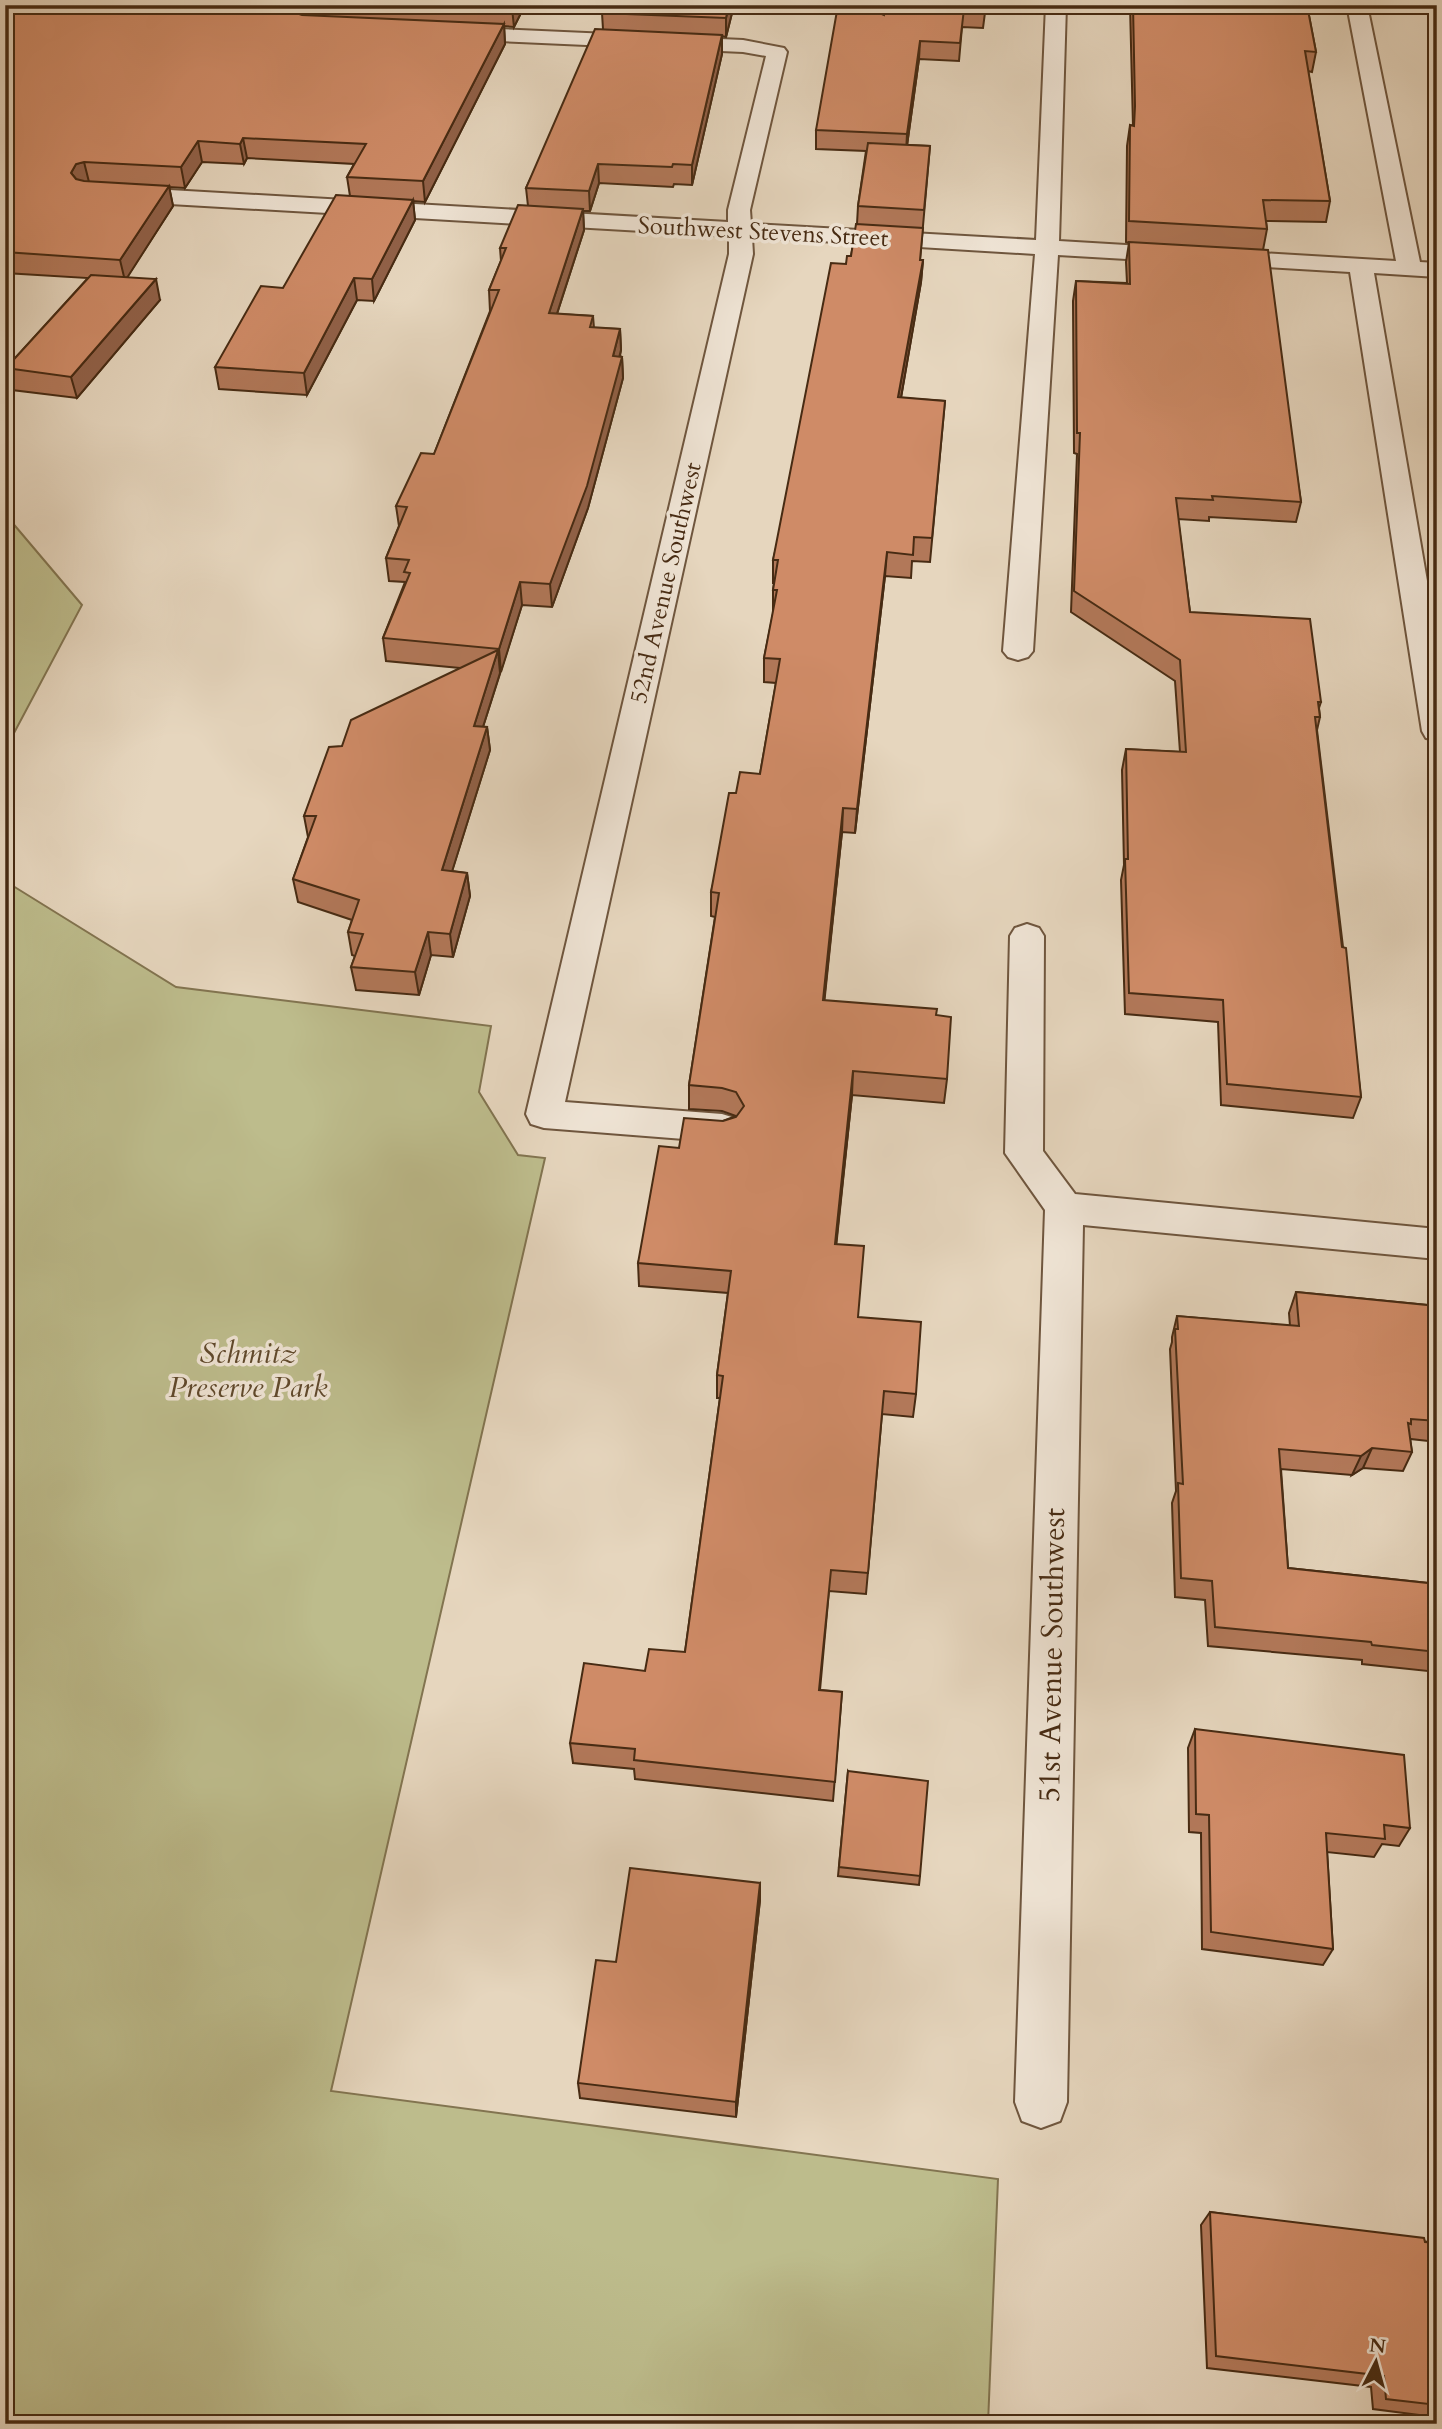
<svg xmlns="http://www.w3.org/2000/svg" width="1442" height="2429" font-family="Cardo,serif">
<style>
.green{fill:#bdbc8c;stroke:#827450;stroke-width:2}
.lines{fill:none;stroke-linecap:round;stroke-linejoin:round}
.minor-casing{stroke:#6f563e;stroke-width:4}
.minor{fill:#efe4d5;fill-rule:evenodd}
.wall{fill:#b27859;stroke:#472b13;stroke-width:2}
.shaded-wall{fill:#916148;stroke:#472b13;stroke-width:2}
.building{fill:#cf8b67;stroke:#472b13;stroke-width:2}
.labels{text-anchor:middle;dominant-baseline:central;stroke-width:7;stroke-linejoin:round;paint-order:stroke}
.far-street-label{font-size:24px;fill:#472b13;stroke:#efe4d5}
.park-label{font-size:30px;font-style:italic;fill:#5f482b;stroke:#efe4d5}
.street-label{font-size:30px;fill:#472b13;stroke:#efe4d5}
</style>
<rect width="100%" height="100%" fill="#e6d6be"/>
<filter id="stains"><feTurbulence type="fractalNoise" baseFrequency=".00286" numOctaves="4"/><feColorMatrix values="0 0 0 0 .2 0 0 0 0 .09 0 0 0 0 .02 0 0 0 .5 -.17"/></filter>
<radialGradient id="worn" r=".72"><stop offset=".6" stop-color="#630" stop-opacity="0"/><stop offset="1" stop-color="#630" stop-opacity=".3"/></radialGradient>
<!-- green -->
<g class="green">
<polygon points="5,514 82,605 5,750"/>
<polygon points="5,881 176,987 491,1026 479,1092 518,1155 545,1158 331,2091 998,2179 988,2424 5,2424"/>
</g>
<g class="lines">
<!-- minor casing -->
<g class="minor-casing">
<g id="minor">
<polygon points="1046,5 1066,5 1059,241 1396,261 1347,5 1367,5 1420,262 1437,263 1437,277 1374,273 1437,639 1437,740 1426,738 1422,731 1350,272 1058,255 1033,651 1028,657 1018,660 1008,657 1003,651 1035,254 752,237 753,254 565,1102 722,1114 735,1118 741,1128 735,1138 722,1142 544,1128 531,1124 526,1114 729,254 729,236 118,201 110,199 107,194 110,189 118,187 728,222 728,210 766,56 743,52 454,39 447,37 444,33 447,29 454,27 743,40 784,48 787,52 750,210 751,224 1036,240"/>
<polygon points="1027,924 1039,928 1044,936 1043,1151 1075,1194 1437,1229 1437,1259 1083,1225 1067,2102 1060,2121 1041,2128 1022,2121 1015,2102 1045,1210 1005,1153 1010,936 1015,928"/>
</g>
</g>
<!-- minor -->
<use href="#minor" class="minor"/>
</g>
<!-- wall -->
<g class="wall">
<polygon points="5,5 525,5 514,27 504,26 505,44 425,202 413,201 415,220 374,301 357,300 307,395 219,389 215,367 283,288 350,196 347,177 354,164 247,158 244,164 202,162 185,188 169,187 173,206 127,277 160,300 77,398 12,390 6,368 88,278 5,273"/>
<polygon points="605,5 734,5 726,37 722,36 722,54 692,185 674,184 673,187 599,183 590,211 583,211 584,230 557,314 593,316 594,328 620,329 621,350 620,356 622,357 623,378 588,508 552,607 522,605 483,727 487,727 490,750 452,871 467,873 470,896 453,957 431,955 419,995 356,990 351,967 355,956 352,955 348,932 352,920 298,902 293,879 308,837 304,816 342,746 460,668 386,661 383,638 405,582 389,581 386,558 399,526 396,506 434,454 490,311 489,290 501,261 500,248 528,206 526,188 603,29 602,13"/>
<polygon points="986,5 983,28 962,27 959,61 919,59 907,145 930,146 920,260 923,260 921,282 901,398 945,401 930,562 912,561 911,578 885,576 855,833 842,832 824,1001 936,1015 947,1079 944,1103 852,1095 836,1244 858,1317 916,1394 913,1417 882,1414 866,1594 829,1591 820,1690 842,1692 833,1801 635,1779 634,1769 573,1763 570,1743 645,1671 685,1652 720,1398 717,1398 717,1375 728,1293 639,1286 638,1263 679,1148 723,1121 736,1116 722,1111 689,1109 689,1085 715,917 711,916 711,892 736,793 760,774 776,683 764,682 764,658 773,614 773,590 774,583 773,583 773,560 846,264 851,256 857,224 858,206 866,151 816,149 816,130 884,15"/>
<polygon points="1130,5 1307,5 1316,52 1312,72 1308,71 1330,201 1326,222 1266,221 1267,229 1263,250 1301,502 1296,522 1209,517 1209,521 1178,519 1190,612 1321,702 1319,708 1320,717 1317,730 1361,1097 1353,1118 1221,1105 1218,1022 1125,1014 1121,880 1124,865 1122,770 1126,749 1180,752 1175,681 1071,612 1077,454 1074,453 1073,301 1076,281 1127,283 1126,262 1129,243 1126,242 1127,146 1130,125 1133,126"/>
<polygon points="1296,1292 1437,1306 1437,1442 1410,1439 1412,1452 1403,1471 1363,1468 1352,1475 1281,1469 1288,1568 1437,1584 1437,1672 1362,1664 1362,1660 1208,1646 1205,1600 1175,1597 1172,1503 1176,1491 1170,1349 1172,1342 1172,1337 1177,1316 1290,1326 1289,1313"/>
<polygon points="1195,1729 1410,1828 1399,1846 1382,1844 1374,1857 1327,1852 1333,1949 1323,1965 1202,1949 1201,1833 1189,1832 1188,1748"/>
<polygon points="848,1771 920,1876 919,1885 838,1876"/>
<polygon points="760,1883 760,1900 736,2117 580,2098 578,2083 616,1962"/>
<polygon points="1210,2212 1437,2243 1437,2409 1427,2416 1373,2409 1371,2387 1207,2368 1201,2225"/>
</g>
<!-- shaded-wall -->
<g class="shaded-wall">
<polygon points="290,5 303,5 305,17 297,19"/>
<polygon points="514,5 525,5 514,27 512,8"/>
<polygon points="729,5 734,5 726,37 726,18"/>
<polygon points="504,24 505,44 425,202 423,181"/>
<polygon points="722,35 722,54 692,185 692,165"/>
<polygon points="920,41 919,59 906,153 907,134"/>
<polygon points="243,138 247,158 244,164 240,144"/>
<polygon points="198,141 202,162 185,188 181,167"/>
<polygon points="84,162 89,182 80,184 71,173 76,164"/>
<polygon points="598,164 599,183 590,211 589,191"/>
<polygon points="169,186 173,206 125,281 120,260"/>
<polygon points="413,200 415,220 374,301 372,279"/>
<polygon points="583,209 584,230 550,335 549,313"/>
<polygon points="923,260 921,282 897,420 898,397"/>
<polygon points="354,278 357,300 307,395 304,373"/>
<polygon points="156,279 160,300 77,398 71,377"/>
<polygon points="620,329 621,350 614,378 613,356"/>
<polygon points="622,357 623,378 588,508 552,607 550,584"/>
<polygon points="887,552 885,576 855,833 857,809"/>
<polygon points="520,582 522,605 501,672 499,649"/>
<polygon points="498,650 500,673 476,749 474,726"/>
<polygon points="487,727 490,750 445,894 442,870"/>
<polygon points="843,808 842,832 822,1024 823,1000"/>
<polygon points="467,873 470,896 453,957 450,934"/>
<polygon points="428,932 431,955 419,995 415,972"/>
<polygon points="853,1071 852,1095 834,1267 835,1244"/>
<polygon points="1372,1448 1363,1468 1352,1475 1361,1456"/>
<polygon points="760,1883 760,1900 736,2117 736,2102"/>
</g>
<!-- building -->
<g class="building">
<polygon points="5,5 290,5 293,12 302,15 504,24 423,181 347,177 366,144 243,138 240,144 198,141 181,167 84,162 76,164 71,173 76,179 84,181 169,186 120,260 5,252"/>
<polygon points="459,5 514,5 512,8"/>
<polygon points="605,5 729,5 726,18 602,13"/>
<polygon points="838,5 862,5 884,15 886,5 986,5 985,10 964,9 960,43 920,41 907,134 816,130"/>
<polygon points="1133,5 1307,5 1316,52 1305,51 1330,201 1263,200 1267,229 1129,221 1130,125 1134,126 1135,106"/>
<polygon points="595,29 722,35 692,165 673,164 672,167 598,164 589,191 526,188"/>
<polygon points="868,143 930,146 924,210 858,206"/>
<polygon points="336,195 413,200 372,279 354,278 304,373 215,367 261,286 283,288"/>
<polygon points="518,205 583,209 549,313 593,316 590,327 620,329 613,356 622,357 587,486 550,584 520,582 499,649 383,638 410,573 404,572 409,560 386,558 407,507 396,506 421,453 434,454 499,290 489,290 506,248 500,248"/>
<polygon points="856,224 923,228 920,260 923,260 898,397 945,401 932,538 914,537 913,555 887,552 857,809 843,808 823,1000 937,1009 936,1015 951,1017 947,1079 853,1071 835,1244 864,1246 858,1317 921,1322 916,1394 884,1391 868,1573 831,1570 819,1690 842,1692 835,1782 634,1760 635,1749 570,1743 584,1663 645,1671 649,1649 685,1652 723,1376 717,1375 731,1271 638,1263 659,1146 679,1148 684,1118 723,1121 736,1117 744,1106 736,1092 722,1088 689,1085 719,893 711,892 729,793 736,793 740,772 760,774 780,659 764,658 777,590 773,590 778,560 773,560 831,263 846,264 847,256 851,256"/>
<polygon points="1129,242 1268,250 1301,502 1212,496 1213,500 1176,498 1190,612 1310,619 1321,702 1318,702 1320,717 1315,717 1342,947 1346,948 1361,1097 1227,1084 1223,1000 1129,993 1125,859 1128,859 1126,749 1186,752 1180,660 1074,591 1080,433 1077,433 1076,281 1130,284"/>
<polygon points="91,275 156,279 71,377 6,368"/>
<polygon points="498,650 474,726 487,727 442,870 467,873 450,934 428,932 415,972 351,967 363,934 348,932 359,900 293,879 316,816 304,816 329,747 342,746 351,720"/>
<polygon points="1296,1292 1437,1306 1437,1421 1411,1419 1411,1424 1408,1423 1412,1452 1372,1448 1361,1456 1279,1449 1288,1568 1437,1584 1437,1652 1372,1645 1371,1642 1215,1627 1212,1581 1181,1578 1178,1483 1183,1484 1175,1329 1178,1329 1177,1316 1299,1326"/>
<polygon points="1195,1729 1404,1755 1410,1828 1384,1825 1385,1839 1326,1833 1333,1949 1211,1932 1209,1815 1196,1814"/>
<polygon points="848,1771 928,1781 920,1876 839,1867"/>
<polygon points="630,1868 760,1883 736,2102 578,2083 596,1960 616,1962"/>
<polygon points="1210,2212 1424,2238 1425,2242 1437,2243 1437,2405 1386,2399 1384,2376 1216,2356"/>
</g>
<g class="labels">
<!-- far-street labels -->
<g class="far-street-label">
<text transform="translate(763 232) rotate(3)">Southwest Stevens Street</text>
<text transform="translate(666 583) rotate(-77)">52nd Avenue Southwest</text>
</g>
<!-- park labels -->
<g class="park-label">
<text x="248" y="1353">Schmitz<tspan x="248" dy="34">Preserve Park</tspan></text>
</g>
<!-- street labels -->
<g class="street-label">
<text transform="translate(1052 1655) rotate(-89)">51st Avenue Southwest</text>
</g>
</g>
<!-- margin -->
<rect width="1442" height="2429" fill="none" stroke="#e6d6be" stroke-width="28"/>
<rect x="7" y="7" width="1428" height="2415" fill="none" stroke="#472b13" stroke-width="3.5"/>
<rect x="14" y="14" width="1414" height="2401" fill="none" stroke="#472b13" stroke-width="2"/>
<!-- north arrow -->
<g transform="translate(1376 2362) rotate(6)" stroke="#efe4d5" stroke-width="5" paint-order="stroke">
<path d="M0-5L12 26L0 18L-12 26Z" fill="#472b13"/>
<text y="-10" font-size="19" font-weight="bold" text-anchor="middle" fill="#472b13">N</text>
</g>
<rect width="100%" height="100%" filter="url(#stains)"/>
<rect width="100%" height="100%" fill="url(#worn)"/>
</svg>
